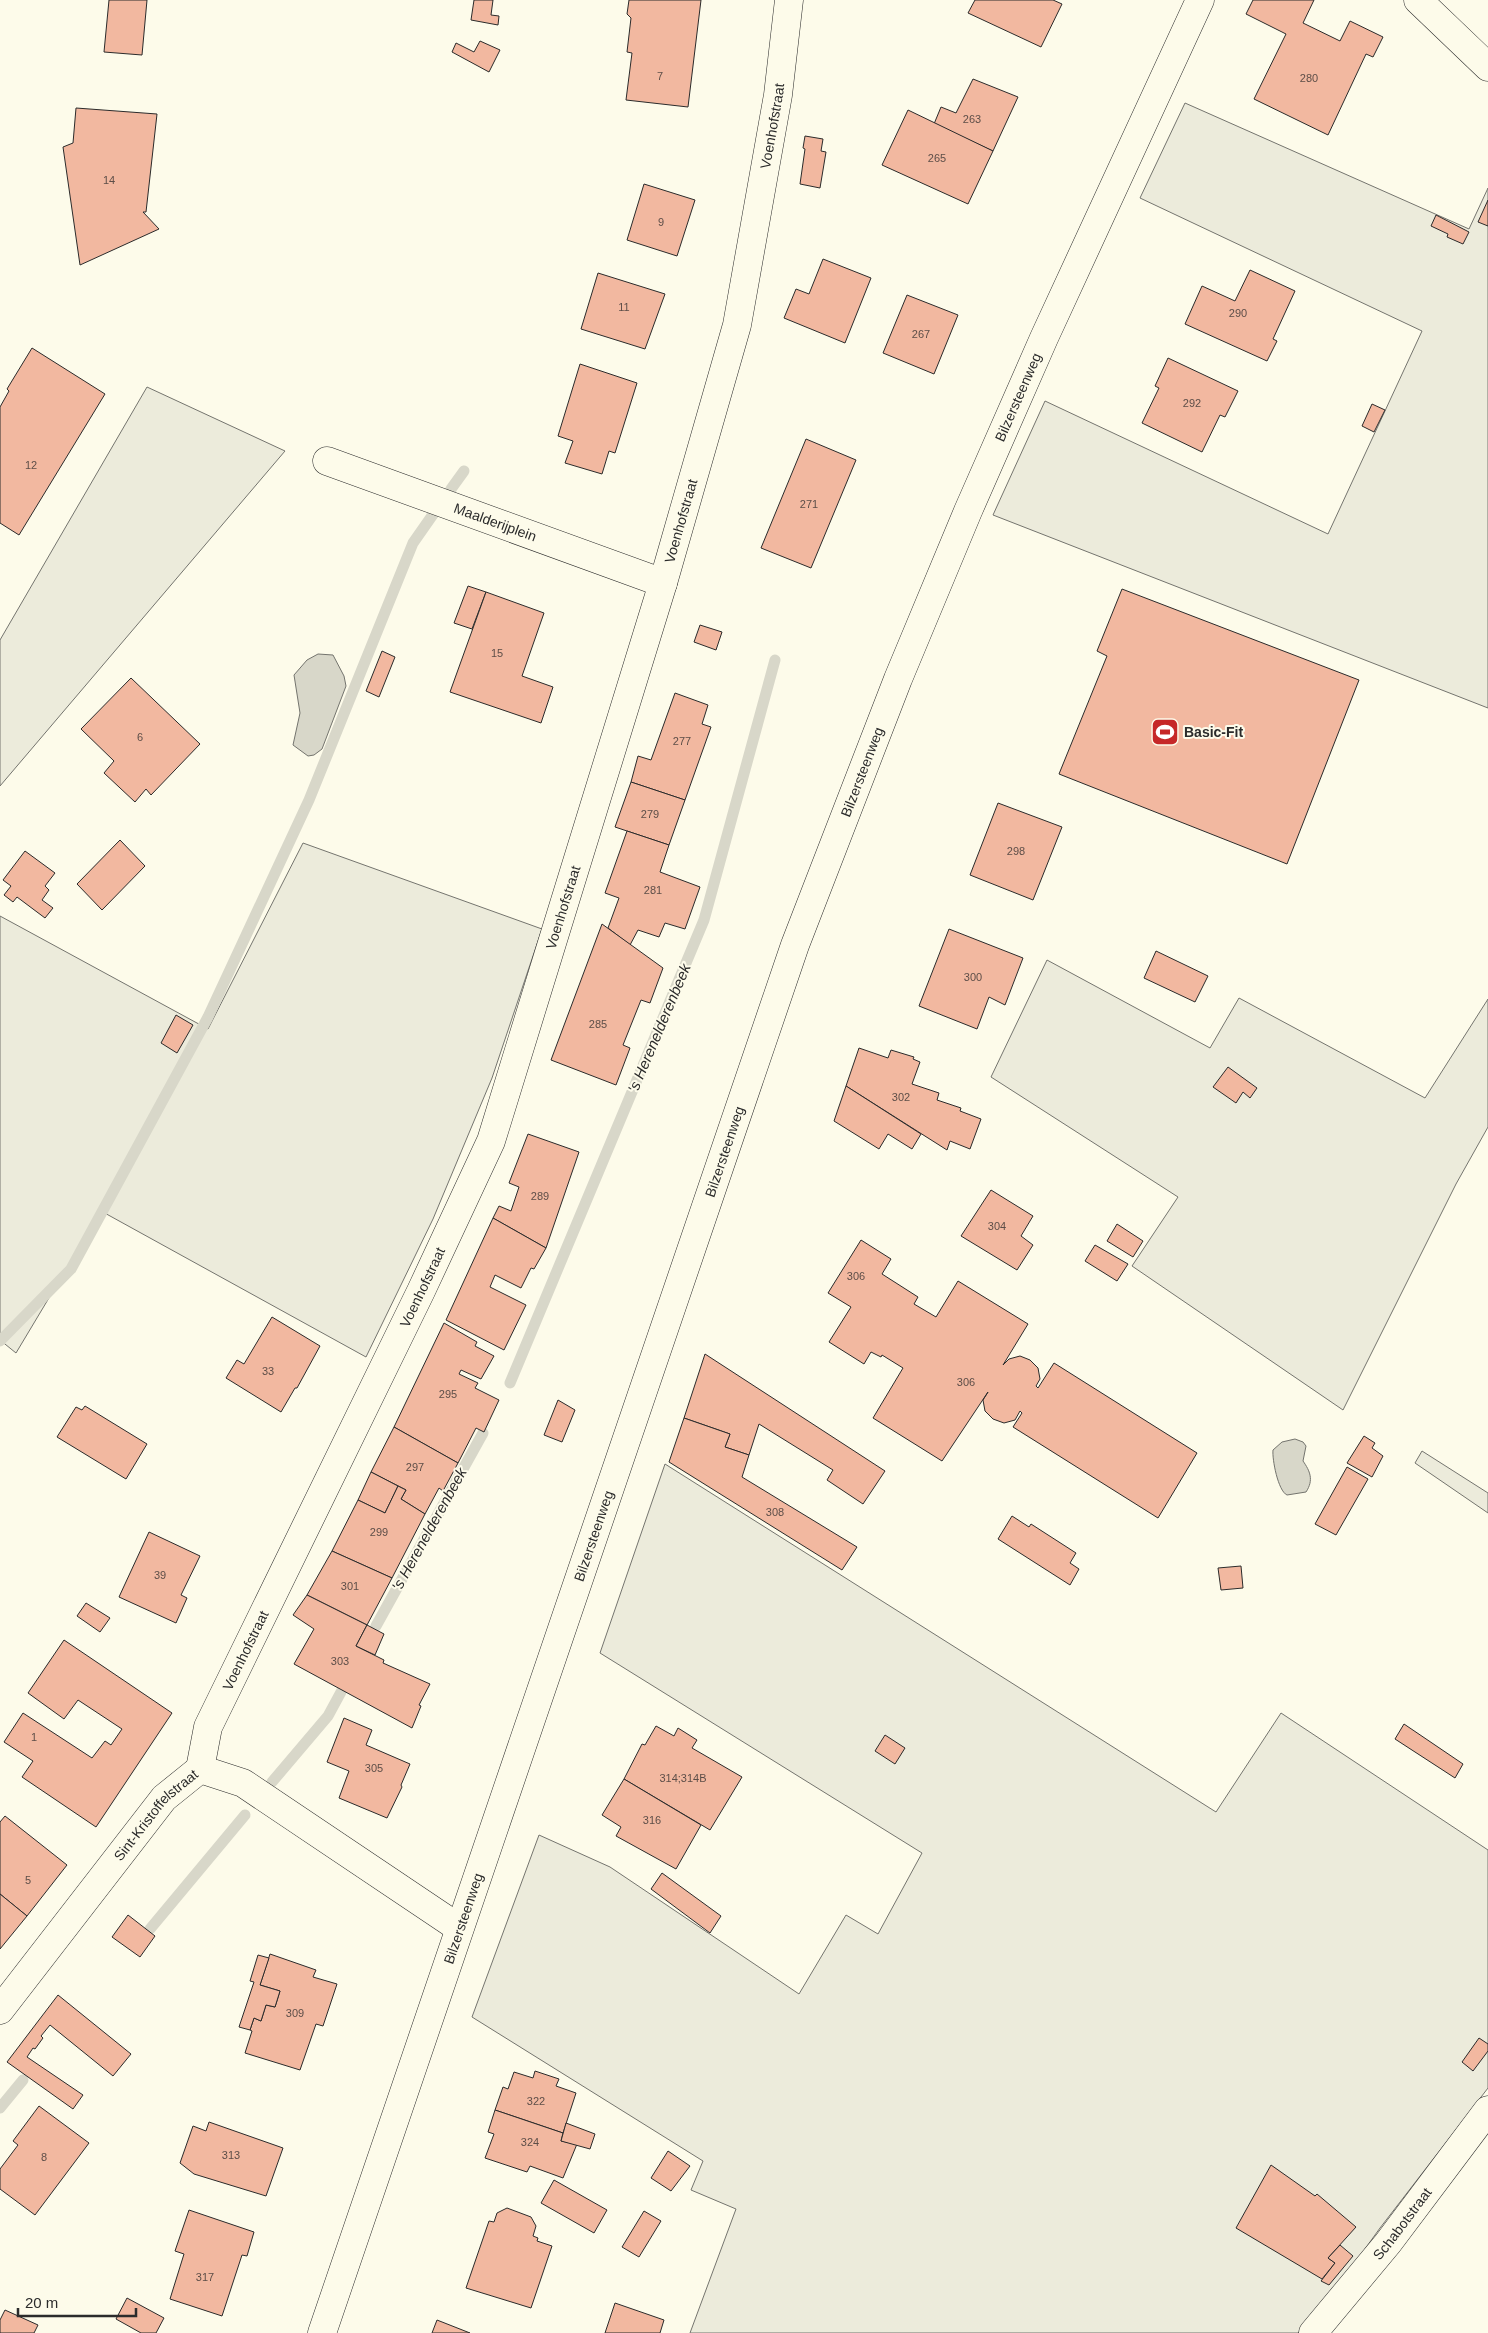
<svg xmlns="http://www.w3.org/2000/svg" width="1488" height="2333" font-family="Helvetica,sans-serif">
<style>
.green{fill:#ecebdb;stroke:#74746e}
.water{fill:#d8d7c9;stroke:#74746e}
.lines{fill:none;stroke-linecap:round;stroke-linejoin:round}
.stream{stroke:#d8d7c9;stroke-width:11}
.building{fill:#f2b8a0;stroke:#2b2b2b}
.street-casing{stroke:#2b2b2b;stroke-width:29}
.secondary-casing{stroke:#2b2b2b;stroke-width:29}
.street{stroke:#fdfbea;stroke-width:28}
.secondary{stroke:#fdfbea;stroke-width:28}
.labels{text-anchor:middle;dominant-baseline:central;stroke-width:4;stroke-linejoin:round;paint-order:stroke}
.number-label{font-size:11px;fill:#5d4e48}
.street-label{font-size:14px;fill:#2b2b2b;stroke:#fdfbea}
.poi-label{font-size:14px;font-weight:bold;fill:#2b2b2b;stroke:#fdfbea;text-anchor:start}
.water-label{font-size:15px;font-style:italic;fill:#2b2b2b;stroke:#fdfbea}
</style>
<rect width="100%" height="100%" fill="#fdfbea"/>
<!-- green -->
<g class="green">
<polygon points="1185,103 1469,229 1488,188 1488,708 993,515 1045,401 1328,534 1422,331 1140,198"/>
<polygon points="147,387 285,451 0,786 0,640"/>
<polygon points="303,843 542,929 492,1078 433,1219 366,1357 101,1211 16,1353 0,1340 0,916 208,1029"/>
<polygon points="1047,960 1210,1048 1239,998 1425,1098 1488,999 1488,1127 1456,1184 1343,1410 1132,1266 1178,1197 991,1077"/>
<polygon points="1422,1451 1488,1493 1488,1513 1415,1463"/>
<polygon points="665,1464 1216,1812 1281,1713 1488,1850 1488,2088 1380,2228 1334,2292 1298,2333 690,2333 736,2209 691,2190 703,2161 472,2017 539,1835 610,1867 799,1994 846,1915 878,1934 922,1853 600,1653"/>
</g>
<!-- water -->
<g class="water">
<polygon points="318,654 333,655 344,676 346,686 322,749 314,755 308,756 293,745 300,713 294,675 307,660"/>
<path d="M1295,1439L1303,1442L1306,1446L1303,1461C1310,1471 1314,1480 1306,1492L1287,1495C1278,1491 1272,1459 1273,1450L1282,1442Z"/>
</g>
<g class="lines">
<!-- stream -->
<g class="stream">
<polyline points="451,489 464,471"/>
<polyline points="0,1341 71,1269 208,1017 309,800 413,543 434,513"/>
<polyline points="510,1383 704,920 775,660"/>
<polyline points="376,1626 483,1433"/>
<polyline points="272,1782 328,1716 341,1692"/>
<polyline points="150,1929 245,1815"/>
<polyline points="0,2108 23,2080"/>
</g>
</g>
<!-- building -->
<g class="building">
<polygon points="109,0 147,0 142,55 104,52"/>
<polygon points="474,0 493,0 491,15 499,16 498,25 471,20"/>
<polygon points="629,0 701,0 688,107 626,100 632,53 627,52 631,18 627,14"/>
<polygon points="975,0 1053,0 1062,4 1041,47 968,13"/>
<polygon points="1253,0 1314,0 1303,23 1340,41 1350,21 1383,37 1373,57 1366,54 1328,135 1254,99 1286,34 1246,14"/>
<polygon points="480,41 500,50 489,72 452,52 456,43 474,52"/>
<polygon points="973,79 1018,97 993,151 934,124 941,107 956,113"/>
<polygon points="76,108 157,114 146,212 143,212 159,229 80,265 63,147 73,143"/>
<polygon points="908,110 993,151 968,204 882,165"/>
<polygon points="805,136 823,139 821,151 826,152 820,188 800,184 805,149 803,148"/>
<polygon points="644,184 695,200 677,256 627,240"/>
<polygon points="1488,200 1488,226 1478,222"/>
<polygon points="1436,215 1469,232 1463,244 1447,237 1448,234 1431,226"/>
<polygon points="823,259 871,278 845,343 784,318 796,289 809,294"/>
<polygon points="1250,270 1295,291 1273,339 1277,341 1267,361 1185,324 1202,286 1235,301"/>
<polygon points="598,273 665,294 645,349 581,329"/>
<polygon points="907,295 958,315 934,374 883,353"/>
<polygon points="32,348 105,394 19,535 0,523 0,407 9,391 7,389"/>
<polygon points="1168,358 1238,391 1225,417 1220,415 1202,452 1142,423 1159,388 1155,386"/>
<polygon points="580,364 637,383 615,453 609,451 602,474 565,463 573,441 558,436"/>
<polygon points="1372,404 1385,410 1374,432 1362,426"/>
<polygon points="806,439 856,460 811,568 761,548"/>
<polygon points="468,586 486,592 472,629 454,623"/>
<polygon points="1122,589 1359,680 1287,864 1059,774 1107,656 1097,651"/>
<polygon points="486,592 544,613 522,676 553,687 541,723 450,692"/>
<polygon points="700,625 722,632 716,650 694,642"/>
<polygon points="382,651 395,657 379,697 366,691"/>
<polygon points="131,678 200,744 151,795 146,789 135,802 104,773 114,761 81,729"/>
<polygon points="675,693 708,705 702,724 711,727 685,800 631,782 638,756 651,760"/>
<polygon points="631,782 685,800 669,845 615,827"/>
<polygon points="998,803 1062,827 1033,900 970,875"/>
<polygon points="627,831 669,845 660,872 700,887 685,929 665,923 659,937 638,930 630,945 608,928 619,898 605,893"/>
<polygon points="120,840 145,866 102,910 77,884"/>
<polygon points="25,851 55,873 45,886 49,890 42,900 53,908 45,918 17,897 13,902 4,895 11,886 3,880"/>
<polygon points="602,924 663,968 650,1003 641,1000 623,1045 630,1048 616,1085 551,1060"/>
<polygon points="949,929 1023,958 1005,1005 989,997 977,1029 919,1006"/>
<polygon points="1156,951 1208,976 1195,1002 1144,978"/>
<polygon points="176,1015 193,1025 177,1053 161,1043"/>
<polygon points="859,1048 888,1058 891,1050 914,1057 913,1059 920,1062 912,1084 939,1093 937,1100 961,1108 960,1111 981,1119 970,1149 950,1141 947,1150 846,1086"/>
<polygon points="1228,1067 1257,1088 1250,1098 1243,1092 1236,1103 1213,1087"/>
<polygon points="846,1086 921,1134 912,1149 888,1134 879,1149 834,1121"/>
<polygon points="528,1134 579,1152 546,1248 493,1218 499,1206 511,1211 519,1187 509,1183"/>
<polygon points="991,1190 1033,1216 1021,1236 1033,1245 1017,1270 961,1236"/>
<polygon points="493,1218 546,1248 534,1269 531,1268 521,1288 495,1275 490,1287 526,1305 504,1350 446,1320"/>
<polygon points="1117,1224 1143,1241 1133,1257 1107,1241"/>
<polygon points="861,1240 891,1259 882,1274 918,1297 914,1304 936,1317 958,1281 1028,1324 1003,1365 1009,1359 1020,1356 1030,1360 1038,1368 1040,1379 1036,1386 1038,1388 1054,1363 1197,1453 1158,1518 1013,1427 1022,1413 1020,1411 1015,1420 1004,1423 993,1419 985,1411 983,1400 988,1392 942,1461 873,1418 903,1368 882,1355 881,1357 871,1352 864,1364 829,1342 851,1307 828,1293"/>
<polygon points="1095,1245 1128,1264 1117,1281 1085,1261"/>
<polygon points="272,1317 320,1346 297,1388 295,1388 281,1412 226,1378 237,1360 244,1364"/>
<polygon points="444,1323 477,1342 475,1346 494,1356 481,1379 461,1370 459,1374 478,1383 475,1388 499,1400 484,1432 476,1428 458,1463 394,1427"/>
<polygon points="705,1354 885,1471 863,1504 827,1480 833,1470 759,1424 749,1455 725,1447 730,1434 684,1418"/>
<polygon points="558,1400 575,1410 562,1442 544,1435"/>
<polygon points="85,1406 147,1444 126,1479 57,1437 76,1407 82,1410"/>
<polygon points="684,1418 730,1434 725,1447 749,1455 742,1477 857,1547 842,1570 669,1462"/>
<polygon points="394,1427 458,1463 443,1491 439,1488 425,1514 401,1499 406,1490 371,1472"/>
<polygon points="1364,1436 1375,1443 1372,1448 1383,1456 1372,1477 1347,1463"/>
<polygon points="1347,1467 1368,1479 1336,1535 1315,1524"/>
<polygon points="371,1472 398,1486 385,1513 358,1500"/>
<polygon points="398,1486 406,1490 401,1499 425,1514 392,1578 332,1551 358,1500 385,1513"/>
<polygon points="1012,1516 1029,1527 1031,1524 1076,1553 1070,1563 1079,1569 1070,1585 998,1539"/>
<polygon points="149,1532 200,1556 181,1595 187,1598 176,1623 119,1597"/>
<polygon points="332,1551 392,1578 367,1625 307,1595"/>
<polygon points="1241,1566 1243,1588 1221,1590 1218,1568"/>
<polygon points="307,1595 367,1625 356,1646 384,1660 383,1663 430,1684 419,1705 421,1706 412,1728 294,1664 314,1629 293,1615"/>
<polygon points="86,1603 110,1618 100,1632 77,1616"/>
<polygon points="367,1625 384,1634 375,1655 356,1646"/>
<polygon points="64,1640 172,1713 96,1827 22,1777 33,1761 4,1742 23,1713 92,1758 105,1741 111,1745 122,1729 78,1700 64,1719 28,1693"/>
<polygon points="344,1718 372,1730 366,1745 410,1764 401,1785 402,1787 387,1818 339,1798 349,1771 327,1762"/>
<polygon points="1404,1724 1463,1764 1455,1778 1395,1739"/>
<polygon points="656,1726 674,1736 678,1728 697,1740 692,1748 742,1777 710,1830 624,1779 642,1744 645,1745"/>
<polygon points="885,1735 905,1748 895,1764 875,1751"/>
<polygon points="624,1779 701,1825 676,1869 616,1836 621,1827 602,1815"/>
<polygon points="5,1816 67,1865 27,1916 0,1894 0,1822"/>
<polygon points="662,1873 721,1916 710,1933 651,1889"/>
<polygon points="0,1894 27,1916 0,1949"/>
<polygon points="128,1915 155,1936 140,1957 112,1937"/>
<polygon points="270,1954 316,1970 313,1977 337,1984 323,2026 316,2024 300,2070 245,2053 252,2031 250,2030 254,2018 261,2021 266,2005 275,2007 280,1991 260,1985"/>
<polygon points="258,1955 269,1958 260,1985 280,1991 275,2007 266,2005 261,2021 254,2018 250,2030 239,2027 254,1982 250,1981"/>
<polygon points="58,1995 131,2054 113,2076 50,2025 41,2036 43,2038 35,2049 33,2048 27,2057 83,2095 73,2109 7,2062"/>
<polygon points="1479,2038 1488,2044 1488,2051 1473,2071 1462,2062"/>
<polygon points="535,2071 559,2079 556,2086 576,2093 563,2133 495,2110 503,2087 508,2089 514,2072 533,2078"/>
<polygon points="39,2106 89,2143 35,2215 0,2189 0,2169 18,2145 13,2141"/>
<polygon points="495,2110 563,2133 561,2141 577,2144 563,2178 530,2166 527,2172 485,2158 494,2134 488,2132"/>
<polygon points="209,2122 283,2148 266,2196 194,2174 180,2163 193,2126 206,2131"/>
<polygon points="566,2123 595,2134 590,2149 561,2141"/>
<polygon points="668,2151 690,2166 671,2191 651,2178"/>
<polygon points="1271,2165 1315,2196 1317,2194 1356,2227 1328,2258 1335,2263 1322,2279 1236,2228"/>
<polygon points="554,2180 607,2210 594,2233 541,2203"/>
<polygon points="507,2208 531,2217 536,2226 533,2236 538,2238 537,2241 552,2246 531,2308 466,2288 489,2221 494,2222 497,2213"/>
<polygon points="189,2210 254,2232 247,2256 242,2255 222,2316 170,2299 184,2254 175,2251"/>
<polygon points="644,2211 661,2221 639,2257 622,2247"/>
<polygon points="1340,2245 1353,2256 1329,2285 1321,2281 1335,2263 1328,2258"/>
<polygon points="127,2298 164,2318 156,2333 141,2333 116,2319"/>
<polygon points="615,2303 664,2320 660,2333 605,2333"/>
<polygon points="5,2310 38,2325 34,2333 0,2333 0,2320"/>
<polygon points="437,2320 470,2333 432,2333"/>
</g>
<g class="lines">
<!-- street casing -->
<g class="street-casing">
<g id="street">
<polyline points="1418,0 1488,67"/>
<path id="s1" d="M327,461L663,583"/>
<path id="s2" d="M200,1769L208,1727L421,1291L491,1141L663,583L737,325L778,95L789,0"/>
<path id="s3" d="M1313,2333L1388,2243L1488,2110"/>
</g>
</g>
<!-- secondary casing -->
<g class="secondary-casing">
<g id="secondary">
<path id="s4" d="M0,2010L164,1798L200,1769L243,1783L459,1928"/>
<path id="s5" d="M322,2333L795,945L898,679L968,511L1044,338L1200,0"/>
</g>
</g>
<!-- street -->
<use href="#street" class="street"/>
<!-- secondary -->
<use href="#secondary" class="secondary"/>
</g>
<!-- icons -->
<defs>
<g id="stadium-square" transform="scale(1.4375)"><rect x="-9" y="-9" width="18" height="18" rx="4" fill="#c62828" stroke="#fdfbea"/><path d="M0-5a6.5 5 0 1 0 0 10a6.5 5 0 1 0 0-10ZM-3.5-1.8h7v3.6h-7Z" fill="#fff"/></g>
</defs>
<g fill-rule="evenodd">
<use href="#stadium-square" x="1165" y="732"/>
</g>
<g class="labels">
<!-- number labels -->
<g class="number-label">
<text x="660" y="76">7</text>
<text x="1309" y="78">280</text>
<text x="972" y="119">263</text>
<text x="937" y="158">265</text>
<text x="109" y="180">14</text>
<text x="661" y="222">9</text>
<text x="624" y="307">11</text>
<text x="1238" y="313">290</text>
<text x="921" y="334">267</text>
<text x="1192" y="403">292</text>
<text x="31" y="465">12</text>
<text x="809" y="504">271</text>
<text x="497" y="653">15</text>
<text x="140" y="737">6</text>
<text x="682" y="741">277</text>
<text x="650" y="814">279</text>
<text x="1016" y="851">298</text>
<text x="653" y="890">281</text>
<text x="973" y="977">300</text>
<text x="598" y="1024">285</text>
<text x="901" y="1097">302</text>
<text x="540" y="1196">289</text>
<text x="997" y="1226">304</text>
<text x="856" y="1276">306</text>
<text x="268" y="1371">33</text>
<text x="966" y="1382">306</text>
<text x="448" y="1394">295</text>
<text x="415" y="1467">297</text>
<text x="775" y="1512">308</text>
<text x="379" y="1532">299</text>
<text x="160" y="1575">39</text>
<text x="350" y="1586">301</text>
<text x="340" y="1661">303</text>
<text x="34" y="1737">1</text>
<text x="374" y="1768">305</text>
<text x="683" y="1778">314;314B</text>
<text x="652" y="1820">316</text>
<text x="28" y="1880">5</text>
<text x="295" y="2013">309</text>
<text x="536" y="2101">322</text>
<text x="530" y="2142">324</text>
<text x="231" y="2155">313</text>
<text x="44" y="2157">8</text>
<text x="205" y="2277">317</text>
</g>
<!-- street labels -->
<g class="street-label">
<text stroke="none"><textPath href="#s2" startOffset="1748">Voenhofstraat</textPath></text>
<text stroke="none"><textPath href="#s5" startOffset="2058">Bilzersteenweg</textPath></text>
<text stroke="none"><textPath href="#s2" startOffset="1342">Voenhofstraat</textPath></text>
<text stroke="none"><textPath href="#s1" startOffset="179">Maalderijplein</textPath></text>
<text stroke="none"><textPath href="#s5" startOffset="1652">Bilzersteenweg</textPath></text>
<text stroke="none"><textPath href="#s2" startOffset="938">Voenhofstraat</textPath></text>
<text stroke="none"><textPath href="#s5" startOffset="1248">Bilzersteenweg</textPath></text>
<text stroke="none"><textPath href="#s2" startOffset="532">Voenhofstraat</textPath></text>
<text stroke="none"><textPath href="#s5" startOffset="842">Bilzersteenweg</textPath></text>
<text stroke="none"><textPath href="#s2" startOffset="128">Voenhofstraat</textPath></text>
<text stroke="none"><textPath href="#s4" startOffset="250">Sint-Kristoffelstraat</textPath></text>
<text stroke="none"><textPath href="#s5" startOffset="438">Bilzersteenweg</textPath></text>
<text stroke="none"><textPath href="#s3" startOffset="141">Schabotstraat</textPath></text>
</g>
<!-- poi labels -->
<g class="poi-label">
<text x="1184" y="732">Basic-Fit</text>
</g>
<!-- water labels -->
<g class="water-label">
<text transform="translate(659 1028) rotate(-67)">'s Herenelderenbeek</text>
<text transform="translate(429 1529) rotate(-61)">'s Herenelderenbeek</text>
</g>
</g>
<!-- scale -->
<path d="M18 2308v8h118v-8" fill="none" stroke="#2b2b2b" stroke-width="2.5"/>
<text x="25" y="2308" font-size="15" fill="#2b2b2b" stroke="#fdfbea" stroke-width="4" paint-order="stroke">20 m</text>
</svg>
